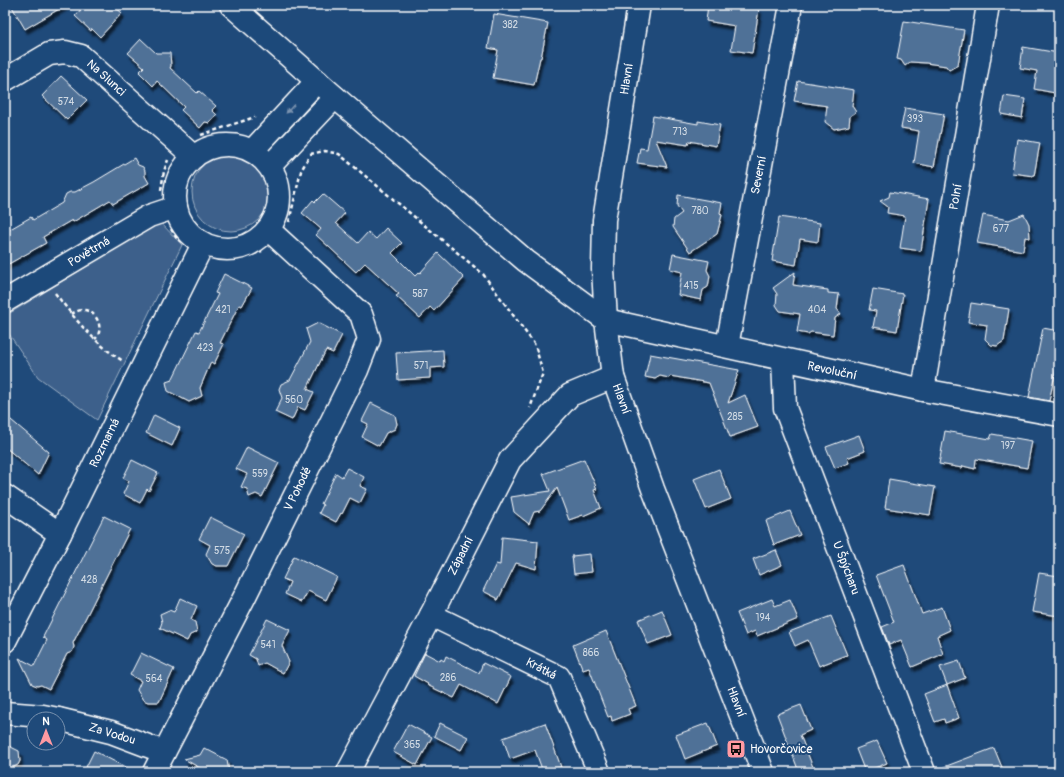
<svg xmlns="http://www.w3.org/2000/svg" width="1064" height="777" font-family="Pangolin,sans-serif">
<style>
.green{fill:#3c618b;stroke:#9eb0c5}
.building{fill:#507197;stroke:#fff;filter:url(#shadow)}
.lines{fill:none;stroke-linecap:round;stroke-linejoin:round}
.minor-casing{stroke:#fff;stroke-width:25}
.path{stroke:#fff;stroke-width:2.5;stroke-dasharray:4 3;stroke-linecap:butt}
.minor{stroke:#1f4a7a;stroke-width:22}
.oneway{fill:#7992af}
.labels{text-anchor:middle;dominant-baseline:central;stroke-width:4;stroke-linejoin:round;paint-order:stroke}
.number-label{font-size:10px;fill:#d3dce5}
.street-label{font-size:12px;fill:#fff;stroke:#1f4a7a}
.poi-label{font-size:12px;fill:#fff;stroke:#1f4a7a;text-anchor:start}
</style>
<defs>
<filter id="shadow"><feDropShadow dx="2.5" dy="4.5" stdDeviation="1" flood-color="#0009"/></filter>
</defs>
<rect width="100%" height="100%" fill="#1f4a7a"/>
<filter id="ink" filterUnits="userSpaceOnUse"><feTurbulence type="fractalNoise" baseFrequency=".025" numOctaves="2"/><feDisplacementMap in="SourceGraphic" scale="8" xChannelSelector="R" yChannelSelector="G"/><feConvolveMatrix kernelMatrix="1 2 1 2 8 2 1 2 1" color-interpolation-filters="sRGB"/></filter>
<g filter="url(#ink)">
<!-- green -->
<g class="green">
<circle cx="231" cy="192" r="39"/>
<polygon points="160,222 182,245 97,420 38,377 5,328 5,316"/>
</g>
<!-- building -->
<g class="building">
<polygon points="11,5 66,5 25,29"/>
<polygon points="85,5 113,5 122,13 100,37 92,29 91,31 75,16"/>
<polygon points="708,5 730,5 759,9 752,53 731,50 735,26 706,21"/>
<polygon points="494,14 548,23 541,58 540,58 534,85 493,78 498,50 488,48"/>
<polygon points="904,21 964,30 958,65 949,70 946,66 926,63 910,62 905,66 901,60 897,59"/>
<polygon points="141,39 156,53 170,53 171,66 170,68 197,93 199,91 216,106 212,110 217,115 210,123 205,122 200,128 181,110 184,107 157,81 153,86 139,72 144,67 128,53"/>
<polygon points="1023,47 1059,53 1059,68 1055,93 1034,89 1037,71 1020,68"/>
<polygon points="61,76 87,100 67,120 42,96"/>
<polygon points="798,81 854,90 852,106 856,112 850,116 849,126 834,129 825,122 827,106 794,101"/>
<polygon points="1004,96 1025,99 1022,118 1001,114"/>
<polygon points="905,108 944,114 934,167 914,163 919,131 901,128"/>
<polygon points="653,116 698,124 698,121 720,125 716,146 689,141 688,145 656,140 667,167 637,163 640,148 647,149"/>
<polygon points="1017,139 1040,143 1034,176 1012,173"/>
<polygon points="134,158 138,165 143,167 145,171 145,176 149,183 113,204 110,200 73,222 72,220 43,237 46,243 5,266 5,232 31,217 33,220 62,203 66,194 70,192 75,192 94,182"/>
<polygon points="890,192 929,199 921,251 900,248 905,216 887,213 888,207 880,201 889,197"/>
<polygon points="323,194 345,213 336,223 358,243 368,232 376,239 386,228 402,243 392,253 415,276 419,272 420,273 438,253 464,278 434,311 430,307 420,318 396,296 399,294 365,263 356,272 316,235 321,229 302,213 313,200 315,202"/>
<polygon points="678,195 722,203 720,213 722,215 717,234 690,252 673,227 674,219 682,213 677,206"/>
<polygon points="1024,214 1029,224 1030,238 1025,237 1023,251 977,243 983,215 1009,220"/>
<polygon points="779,217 820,223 818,242 800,239 796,265 772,261"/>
<polygon points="673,254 709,261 707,270 710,276 708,287 703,290 701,300 678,295 682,272 670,269"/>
<polygon points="795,272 793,285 828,290 828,293 839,294 837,309 841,314 835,318 833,335 811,332 808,334 797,332 800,314 780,311 776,305 777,294 773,288"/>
<polygon points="224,274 252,288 242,306 239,305 220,343 224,344 214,364 211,362 200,388 202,396 189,402 168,391 166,382 172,380 196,331 199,332 218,294 215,293"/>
<polygon points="873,289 903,294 897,331 873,327 876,311 869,310"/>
<polygon points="971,303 1009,309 1004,341 997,346 991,345 985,339 987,325 968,322"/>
<polygon points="318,323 342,335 333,353 326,350 307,389 314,392 305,410 298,407 292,420 275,412 282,398 279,389 281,384 290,380 310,342 306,329"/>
<polygon points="1043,328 1059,331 1059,371 1056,370 1049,401 1029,397"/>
<polygon points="443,350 444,367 430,368 430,378 398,380 396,353"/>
<polygon points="650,354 739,370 728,403 745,395 758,427 730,437 709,383 670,376 669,378 660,376 655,379 645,377"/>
<polygon points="371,403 395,415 397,424 395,429 386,433 379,446 362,437 368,424 362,421"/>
<polygon points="5,415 49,452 38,475 5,447"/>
<polygon points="154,415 180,428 172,446 146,433"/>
<polygon points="945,431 990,439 992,434 1032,441 1027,468 976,459 975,469 963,466 962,468 939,464"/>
<polygon points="859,435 865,451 847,458 849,463 835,468 826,447"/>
<polygon points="247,447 279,463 262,497 256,494 249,497 247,489 241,487 247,474 236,469"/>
<polygon points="584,459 597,489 594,490 601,508 583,516 583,515 569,520 557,488 540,511 534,512 529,524 514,512 511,497 550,491 543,474"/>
<polygon points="132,460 158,473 149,491 147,489 140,503 123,494 129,481 123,478"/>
<polygon points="347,468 364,477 360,486 367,489 360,503 350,498 342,514 341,513 336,522 319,513 323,505 321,504 336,473 342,477"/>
<polygon points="719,469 731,499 706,509 694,479"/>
<polygon points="889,479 935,487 930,515 885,508"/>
<polygon points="790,511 800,535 774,545 766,521"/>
<polygon points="104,516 130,529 73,643 74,647 72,652 67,654 49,689 41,685 37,686 32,684 19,658 34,666 47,640 43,637"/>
<polygon points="210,517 244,534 228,566 217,566 212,564 206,554 210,545 199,539"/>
<polygon points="502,537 538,541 536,569 516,563 498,600 497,600 497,598 483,591 496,564 500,565"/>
<polygon points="776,550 782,565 759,575 753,559"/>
<polygon points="590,554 592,572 574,574 572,556"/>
<polygon points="294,556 337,577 326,600 308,591 302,602 285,594 290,582 283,579"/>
<polygon points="904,565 922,614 942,607 950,630 937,636 943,654 912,667 901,640 889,645 882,627 894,622 876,575"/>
<polygon points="1039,573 1059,576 1059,616 1032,612"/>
<polygon points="180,598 197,606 191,620 195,622 197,632 190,635 187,641 160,628 162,622 160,614 169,610 174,612"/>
<polygon points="772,599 775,606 790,600 798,619 757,636 755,631 746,635 737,613"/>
<polygon points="662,610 672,635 648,644 638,620"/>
<polygon points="831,616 847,655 819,666 808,640 795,646 789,632"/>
<polygon points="267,619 290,630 282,646 289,662 283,673 265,663 258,666 256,659 249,655"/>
<polygon points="606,631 636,706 628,709 630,714 612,721 611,716 608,717 589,668 583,670 573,645"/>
<polygon points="141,653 174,669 159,702 148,702 143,700 137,690 141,681 130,675"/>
<polygon points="425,653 440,661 441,659 444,661 446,656 479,673 483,663 511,677 498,704 489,699 488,698 488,699 461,685 454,698 427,685 428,684 414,676"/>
<polygon points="959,661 965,678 947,685 940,667"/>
<polygon points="947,685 959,718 945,723 944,719 935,722 924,694"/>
<polygon points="801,705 811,730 800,735 815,772 799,772 777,714"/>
<polygon points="440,723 468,737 461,750 434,736"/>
<polygon points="545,723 561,767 543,772 535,750 510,759 503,738"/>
<polygon points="708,723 717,746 685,759 676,735"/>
<polygon points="408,724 432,737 417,765 393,752"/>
<polygon points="877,741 887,763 865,772 856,749"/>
<polygon points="5,744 19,751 20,761 18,765 5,771"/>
<polygon points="204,748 227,760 229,772 207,772 184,759 200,755"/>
<polygon points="994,748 1004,772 936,772 936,770"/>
<polygon points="94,751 135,772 95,772 86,767"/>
</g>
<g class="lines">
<!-- minor casing -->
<g class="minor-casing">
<g id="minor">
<polyline points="231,5 335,97 526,261 606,320 923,390 1059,415"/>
<polyline points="639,5 604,220 603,269 606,320 613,377 653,489 763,772"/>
<polyline points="5,80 49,54 65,52 81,56 194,157"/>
<circle cx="227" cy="197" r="52"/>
<polyline points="252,151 317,81"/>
<polyline points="270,166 335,97"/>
<polyline points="5,301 149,216 176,207"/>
<polyline points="727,346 791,5"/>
<polyline points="783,360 785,408 924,772"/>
<polyline points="923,390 988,5"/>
<polyline points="5,496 60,534"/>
<polyline points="431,615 559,677 599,772"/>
<polyline points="5,641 60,534 203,244"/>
<polyline points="5,713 43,716 58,719"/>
<polyline points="58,719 111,732 164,752"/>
<polyline points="154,772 244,598 357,370 369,339 361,314 269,230"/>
<polyline points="348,772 431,615 510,460 570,395 613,377"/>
</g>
</g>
<!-- path -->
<g class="path">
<polyline points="201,135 255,117"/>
<polyline points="310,154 325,151 339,154 483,274 535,345 543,373 530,408"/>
<polyline points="161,190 164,171 168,160"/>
<polyline points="289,222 301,171 308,158"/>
<polyline points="171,229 177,239 182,242"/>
<path d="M219,257C235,258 248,257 262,251"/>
<path d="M55,293C75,319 95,344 123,361"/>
<path d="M71,314C75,312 79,310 83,310C97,310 105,330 95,339"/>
</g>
<!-- minor -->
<use href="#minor" class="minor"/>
</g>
<!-- one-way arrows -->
<defs><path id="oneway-solid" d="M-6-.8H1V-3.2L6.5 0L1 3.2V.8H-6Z"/></defs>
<use class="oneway" href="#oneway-solid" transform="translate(290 109) rotate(133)"/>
</g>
<!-- icons -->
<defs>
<g id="bus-square" transform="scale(1)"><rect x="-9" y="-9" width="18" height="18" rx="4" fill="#ff9aa2" stroke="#1f4a7a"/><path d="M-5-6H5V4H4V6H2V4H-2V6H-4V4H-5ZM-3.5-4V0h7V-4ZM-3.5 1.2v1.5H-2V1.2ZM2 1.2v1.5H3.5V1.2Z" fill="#111"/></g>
</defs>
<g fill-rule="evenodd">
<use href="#bus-square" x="736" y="749"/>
</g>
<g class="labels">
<!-- number labels -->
<g class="number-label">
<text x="510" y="25">382</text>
<text x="66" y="102">574</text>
<text x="915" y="119">393</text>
<text x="680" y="132">713</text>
<text x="700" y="211">780</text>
<text x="1001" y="229">677</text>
<text x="691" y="286">415</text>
<text x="420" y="294">587</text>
<text x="223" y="310">421</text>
<text x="817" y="310">404</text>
<text x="205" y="348">423</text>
<text x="421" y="366">571</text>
<text x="294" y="400">560</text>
<text x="735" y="417">285</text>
<text x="1008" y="446">197</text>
<text x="260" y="474">559</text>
<text x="222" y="551">575</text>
<text x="89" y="580">428</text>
<text x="763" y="618">194</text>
<text x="268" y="645">541</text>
<text x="591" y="653">866</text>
<text x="448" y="678">286</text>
<text x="154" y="679">564</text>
<text x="412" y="745">365</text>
</g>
<!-- street labels -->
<g class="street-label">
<text transform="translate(106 78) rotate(42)">Na Slunci</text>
<text transform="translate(627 79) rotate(-81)">Hlavní</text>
<text transform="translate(759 175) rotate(-79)">Severní</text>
<text transform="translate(956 197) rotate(-80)">Polní</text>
<text transform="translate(89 252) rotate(-31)">Povětrná</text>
<text transform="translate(832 371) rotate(12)">Revoluční</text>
<text transform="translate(621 399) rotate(70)">Hlavní</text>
<text transform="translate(105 443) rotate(-64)">Rozmarná</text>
<text transform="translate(298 489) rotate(-64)">V Pohodě</text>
<text transform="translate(461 556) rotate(-63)">Západní</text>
<text transform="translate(846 568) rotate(69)">U Špýcharu</text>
<text transform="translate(541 669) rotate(28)">Krátká</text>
<text transform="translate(736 702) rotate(69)">Hlavní</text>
<text transform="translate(112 734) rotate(17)">Za Vodou</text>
</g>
<!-- poi labels -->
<g class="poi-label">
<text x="750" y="749">Hovorčovice</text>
</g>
</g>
<!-- margin -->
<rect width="1064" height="777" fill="none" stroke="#1f4a7a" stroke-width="20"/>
<rect x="10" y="10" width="1044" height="757" fill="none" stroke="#fff" stroke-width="1.5" filter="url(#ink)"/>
<!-- north arrow -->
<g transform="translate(46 731)"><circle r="19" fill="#1f4a7a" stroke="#7992af"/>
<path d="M0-3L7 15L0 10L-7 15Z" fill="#ff9aa2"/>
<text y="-6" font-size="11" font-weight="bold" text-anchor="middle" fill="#ffffff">N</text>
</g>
</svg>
